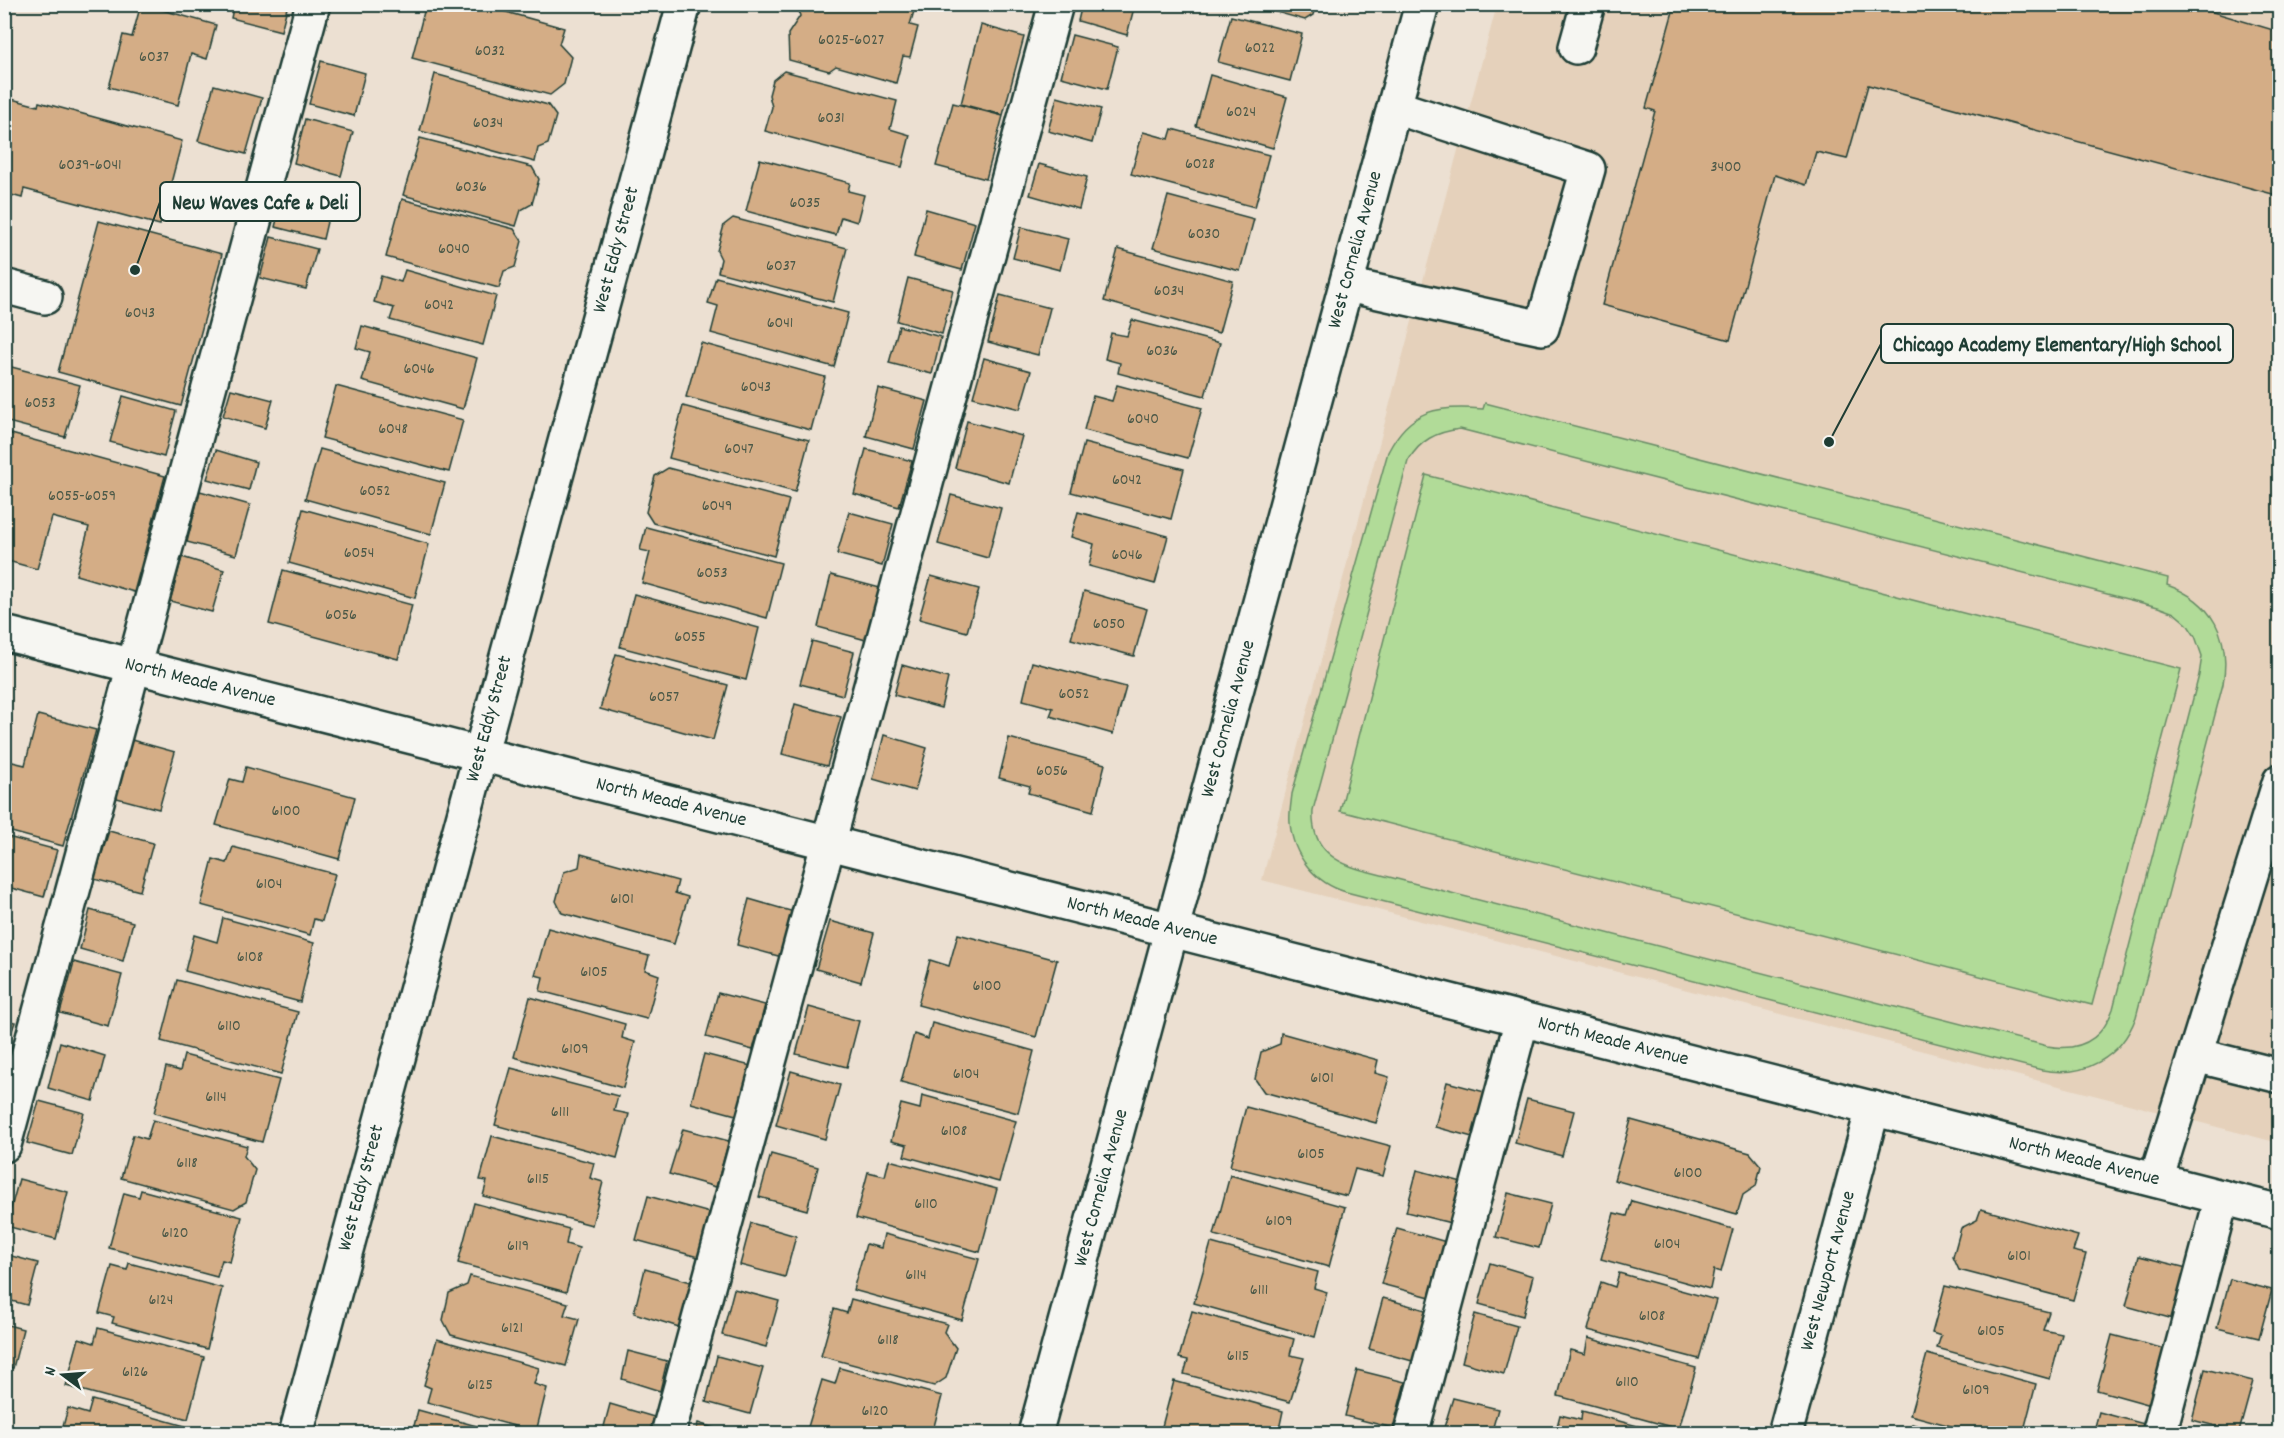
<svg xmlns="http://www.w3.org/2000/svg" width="2284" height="1438" font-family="Dekko,sans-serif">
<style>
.built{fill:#e5d1bb}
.green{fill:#b1db98;stroke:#688c66;stroke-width:1.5;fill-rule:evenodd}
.building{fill:#d4ad86;stroke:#1f3d34;stroke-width:1.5}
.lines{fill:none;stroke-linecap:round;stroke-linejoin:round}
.minor-casing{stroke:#1f3d34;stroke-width:38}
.minor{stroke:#f6f6f2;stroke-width:33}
.labels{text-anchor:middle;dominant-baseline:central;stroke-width:6;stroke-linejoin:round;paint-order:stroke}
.number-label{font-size:16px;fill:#4c5948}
.street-label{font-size:20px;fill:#1f3d34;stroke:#f6f6f2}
.leader{fill:none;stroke:#1f3d34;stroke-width:2}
.callout-dot{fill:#1f3d34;stroke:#f6f6f2;stroke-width:2}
.callout{fill:#f6f6f2;stroke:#1f3d34;stroke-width:2}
.callout-label{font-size:21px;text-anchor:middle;font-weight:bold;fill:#1f3d34}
</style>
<rect width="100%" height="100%" fill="#ece0d2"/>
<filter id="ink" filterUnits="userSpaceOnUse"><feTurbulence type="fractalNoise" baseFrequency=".0167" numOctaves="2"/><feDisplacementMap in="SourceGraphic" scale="12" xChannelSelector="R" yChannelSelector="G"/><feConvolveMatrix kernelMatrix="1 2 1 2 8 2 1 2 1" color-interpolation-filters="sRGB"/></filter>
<g filter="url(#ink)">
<!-- built -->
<polygon class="built" points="1497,5 2279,5 2279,1143 1262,880"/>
<!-- green -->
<g class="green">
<path d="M1485,403L2168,578L2167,585C2213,601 2231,638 2223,684L2136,1017C2121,1058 2084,1078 2042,1070L1346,892C1315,883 1293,856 1290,823C1289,813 1291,804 1292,794L1388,452C1410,409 1438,405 1483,409ZM1460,429L2158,607L2174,613L2187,624L2195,636L2202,656L2199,675L2113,1009C2102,1040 2080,1052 2047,1046L1362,870C1330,861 1311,845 1313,810L1408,461C1420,440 1436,432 1460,429Z"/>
<polygon points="1426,475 2181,669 2092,1005 1340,811"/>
</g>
<!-- building -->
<g class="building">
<polygon points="141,4 216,25 207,59 191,54 178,105 109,87 123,35 132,37"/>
<polygon points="234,4 288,4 281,31 231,18"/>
<polygon points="426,4 477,4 564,28 559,44 571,57 564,84 550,95 412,58"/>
<polygon points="797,4 916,4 910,25 918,27 910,57 903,56 896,83 836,66 829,71 789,60 788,34 800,16"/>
<polygon points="1082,4 1135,4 1127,35 1078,21"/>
<polygon points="1248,4 1316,4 1313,15 1305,20"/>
<polygon points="1675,4 2186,4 2280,32 2280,196 1868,85 1847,159 1816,152 1806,185 1775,175 1730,340 1602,305 1655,111 1646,108"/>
<polygon points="1231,16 1302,34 1290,81 1218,62"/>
<polygon points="981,25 1024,37 1003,115 961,104"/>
<polygon points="1072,35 1118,47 1107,89 1061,77"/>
<polygon points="321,61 365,73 354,116 309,104"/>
<polygon points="784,71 897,101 890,129 910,135 902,167 765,131 772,107 769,95 773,80"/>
<polygon points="435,74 548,105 556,116 548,144 538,148 535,162 420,131"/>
<polygon points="1210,75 1287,97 1273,148 1196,126"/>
<polygon points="214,85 262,98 246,154 198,141"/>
<polygon points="4,97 38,106 39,102 182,141 160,225 24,189 22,198 4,193"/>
<polygon points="1057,97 1101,109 1092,143 1048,131"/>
<polygon points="953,103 1003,116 986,179 936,166"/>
<polygon points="305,119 353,132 341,176 294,163"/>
<polygon points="1172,129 1269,155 1255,207 1131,174 1143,132 1169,139"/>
<polygon points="420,138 532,167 539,179 532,204 521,210 516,226 403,195"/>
<polygon points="760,159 850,183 848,191 864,195 857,222 841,217 836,235 746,211"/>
<polygon points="1039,164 1087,177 1079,209 1030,195"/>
<polygon points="283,196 330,209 323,239 275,227"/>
<polygon points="1168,196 1254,219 1240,271 1153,248"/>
<polygon points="402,199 514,229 522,241 515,267 504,271 499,288 386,257"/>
<polygon points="926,209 975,223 962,270 914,257"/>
<polygon points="733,218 847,248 833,302 718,272 721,259 717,251 724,225"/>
<polygon points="99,221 222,254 181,406 58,372"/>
<polygon points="1021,227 1068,239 1060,270 1013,258"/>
<polygon points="271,237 317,249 306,289 260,278"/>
<polygon points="1118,249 1233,281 1219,333 1104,301"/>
<polygon points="405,270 496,296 483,345 390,320 394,308 374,302 381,276 401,282"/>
<polygon points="716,277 848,313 834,367 711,333 718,306 708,303"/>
<polygon points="908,278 953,290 942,334 897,321"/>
<polygon points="1000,295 1050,308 1038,355 988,342"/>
<polygon points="1132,320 1220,343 1205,396 1118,373 1120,363 1105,359 1111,333 1127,336"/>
<polygon points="362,326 477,358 463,409 362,381 370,352 356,348"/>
<polygon points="899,326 941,337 932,374 889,363"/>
<polygon points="701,343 825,377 811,430 686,397"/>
<polygon points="984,358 1031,371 1020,409 973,397"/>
<polygon points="4,365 80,385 65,437 4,421"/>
<polygon points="1117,385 1202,408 1188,458 1084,430 1093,396 1112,401"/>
<polygon points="336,386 463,420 449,472 322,438"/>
<polygon points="878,388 927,401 914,449 866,436"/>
<polygon points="231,389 273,400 265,428 223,416"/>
<polygon points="123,396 176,411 164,457 110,442"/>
<polygon points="683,406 809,440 795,492 669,458"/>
<polygon points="967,421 1022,436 1009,483 955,468"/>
<polygon points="4,432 165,476 134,592 76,575 89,527 52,517 37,569 4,560"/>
<polygon points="1084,443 1184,469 1171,519 1071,492"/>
<polygon points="320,449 445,483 431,534 305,499"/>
<polygon points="866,449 912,461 899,507 854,494"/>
<polygon points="216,450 256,462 249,490 207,479"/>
<polygon points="668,468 789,500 774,556 653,523 646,512 655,476"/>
<polygon points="200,491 250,505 236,555 187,542"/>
<polygon points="951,495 1001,508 988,558 938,544"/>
<polygon points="303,509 429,544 415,598 289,563"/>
<polygon points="849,512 893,524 882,566 837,554"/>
<polygon points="1078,512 1168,536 1155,584 1089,566 1094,544 1071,537"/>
<polygon points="646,527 781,563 767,618 642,583 650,552 640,550"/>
<polygon points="182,557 224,570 212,612 170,601"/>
<polygon points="283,570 412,605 398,659 269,624"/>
<polygon points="831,575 880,588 866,640 818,627"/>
<polygon points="931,576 979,589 967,632 919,619"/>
<polygon points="1084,591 1147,609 1134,656 1071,639"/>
<polygon points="634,594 759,628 746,680 620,647"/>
<polygon points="812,641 854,652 843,695 800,684"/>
<polygon points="616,654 728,685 713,740 600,709"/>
<polygon points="1032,662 1126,687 1113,734 1050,716 1053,708 1023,700"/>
<polygon points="902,665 948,678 941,708 894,695"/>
<polygon points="795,704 841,717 827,766 782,754"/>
<polygon points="38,715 96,730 63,846 4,830 4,760 25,765"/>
<polygon points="884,735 927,748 915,791 873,779"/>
<polygon points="1009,738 1105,764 1093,811 1028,793 1030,786 999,778"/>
<polygon points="128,739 175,752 159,809 113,797"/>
<polygon points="246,767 355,797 339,859 216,825 230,779 242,782"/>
<polygon points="109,831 153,843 140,891 94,879"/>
<polygon points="4,836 57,850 44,897 4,886"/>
<polygon points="233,847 335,874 322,921 314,919 310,935 201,905 213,859 227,863"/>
<polygon points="581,854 678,881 675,893 688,897 674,944 562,913 556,901 564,872 579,867"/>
<polygon points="749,899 794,912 782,957 737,945"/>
<polygon points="90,910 133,922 123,961 80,949"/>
<polygon points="4,917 12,919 4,944"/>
<polygon points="223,918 314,943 300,1002 185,971 194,935 217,942"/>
<polygon points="830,921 874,933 861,982 816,969"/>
<polygon points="548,928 649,956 645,970 659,975 647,1019 540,991 543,977 535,975"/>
<polygon points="958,934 1057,960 1036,1037 918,1005 930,960 949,966"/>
<polygon points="74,962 122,975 108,1026 60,1013"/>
<polygon points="177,980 298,1012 281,1074 161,1041"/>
<polygon points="718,993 765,1005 753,1050 706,1037"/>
<polygon points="530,997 625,1024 622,1038 635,1042 623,1088 514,1057"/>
<polygon points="809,1007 859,1021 847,1067 796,1054"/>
<polygon points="4,1020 15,1022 8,1042 4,1041"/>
<polygon points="932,1023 1034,1051 1018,1113 901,1082 914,1034 928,1039"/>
<polygon points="1281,1033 1378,1060 1375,1073 1389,1077 1376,1123 1264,1092 1255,1079 1261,1052 1280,1044"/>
<polygon points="60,1042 105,1056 93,1101 48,1088"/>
<polygon points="704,1054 751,1066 736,1115 691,1103"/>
<polygon points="184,1055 279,1080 262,1142 154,1113 166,1067 180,1071"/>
<polygon points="511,1068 618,1096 614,1111 629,1114 617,1158 495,1125"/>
<polygon points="791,1071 840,1085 825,1139 776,1125"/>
<polygon points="1447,1082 1492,1094 1480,1139 1435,1127"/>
<polygon points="922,1095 1016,1121 999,1182 904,1156 907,1145 891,1141 901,1104 920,1109"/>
<polygon points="1527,1099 1574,1111 1562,1156 1515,1143"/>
<polygon points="39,1101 84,1113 72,1155 27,1143"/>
<polygon points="1246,1107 1391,1146 1383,1176 1355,1169 1347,1196 1230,1166"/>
<polygon points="153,1120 247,1146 244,1156 255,1170 246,1202 234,1209 121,1178 133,1135 147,1139"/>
<polygon points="1631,1120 1750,1153 1761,1166 1756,1186 1743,1195 1737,1214 1614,1180"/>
<polygon points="683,1129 729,1141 716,1187 669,1174"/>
<polygon points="492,1136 594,1163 590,1178 603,1182 592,1225 483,1196 487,1181 480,1180"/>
<polygon points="771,1154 818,1167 807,1210 759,1197"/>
<polygon points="889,1160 997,1189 980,1252 856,1218 868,1172 885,1176"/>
<polygon points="1417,1170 1462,1182 1451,1223 1406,1212"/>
<polygon points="1230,1175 1345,1207 1329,1267 1214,1235"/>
<polygon points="19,1179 68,1192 56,1239 6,1226"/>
<polygon points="141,1190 242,1217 230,1262 222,1260 217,1277 109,1248 124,1193 139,1197"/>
<polygon points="1508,1193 1551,1204 1539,1248 1496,1237"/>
<polygon points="648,1196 710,1213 698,1257 636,1240"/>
<polygon points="1632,1201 1733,1229 1721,1272 1714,1270 1710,1289 1601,1259 1614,1213 1627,1216"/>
<polygon points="474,1203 569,1229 566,1244 579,1248 566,1292 458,1263"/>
<polygon points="1981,1209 2078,1236 2073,1251 2086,1254 2073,1300 1959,1270 1953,1257 1961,1228 1977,1220"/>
<polygon points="751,1223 796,1236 785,1277 740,1265"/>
<polygon points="1397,1228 1450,1243 1434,1298 1381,1284"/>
<polygon points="884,1234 979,1259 962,1320 853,1290 866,1244 881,1248"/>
<polygon points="1211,1243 1318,1272 1314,1288 1327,1292 1315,1337 1194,1303"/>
<polygon points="4,1254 38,1263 27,1305 4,1299"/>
<polygon points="2139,1256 2191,1269 2177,1320 2126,1306"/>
<polygon points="129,1263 222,1288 207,1349 112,1323 114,1317 99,1313 112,1266 127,1270"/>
<polygon points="1490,1263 1533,1276 1523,1316 1479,1304"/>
<polygon points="645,1269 691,1282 679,1327 634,1313"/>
<polygon points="1619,1273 1716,1300 1699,1359 1588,1330 1601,1282 1615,1287"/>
<polygon points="470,1276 568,1303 564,1315 579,1319 566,1366 451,1335 443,1320 449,1293 467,1285"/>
<polygon points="2230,1279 2272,1290 2259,1338 2217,1328"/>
<polygon points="1945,1286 2049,1312 2043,1330 2062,1334 2050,1379 1937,1348 1941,1336 1932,1333"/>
<polygon points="734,1289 779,1301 766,1347 722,1335"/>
<polygon points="1383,1298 1429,1311 1416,1362 1369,1349"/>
<polygon points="851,1299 947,1324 944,1332 956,1348 946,1378 934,1386 821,1356 834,1309 847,1313"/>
<polygon points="1192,1311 1294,1339 1290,1355 1304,1358 1290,1402 1184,1374 1188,1360 1179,1358"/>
<polygon points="1475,1314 1517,1326 1504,1374 1462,1362"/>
<polygon points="4,1324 23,1329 13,1368 4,1366"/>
<polygon points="98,1328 204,1357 188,1419 66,1386 79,1338 94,1343"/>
<polygon points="2112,1335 2165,1349 2151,1405 2097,1390"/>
<polygon points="1588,1338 1696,1368 1679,1429 1558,1396 1570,1350 1585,1354"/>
<polygon points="437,1339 539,1368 534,1384 547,1388 536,1432 427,1402 431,1388 424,1385"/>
<polygon points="628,1351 667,1361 660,1391 622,1379"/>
<polygon points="1927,1354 2036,1384 2023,1434 1981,1434 1910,1415"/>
<polygon points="717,1356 763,1368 750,1414 706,1402"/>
<polygon points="840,1368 942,1396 932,1434 835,1434 808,1427 822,1380 835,1384"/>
<polygon points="2205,1369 2253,1381 2239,1432 2192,1420"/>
<polygon points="1357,1370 1405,1382 1393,1428 1345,1416"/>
<polygon points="1174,1381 1283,1411 1278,1434 1160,1434"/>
<polygon points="1453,1398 1498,1409 1491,1434 1442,1434"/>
<polygon points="92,1400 185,1426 183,1434 61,1434 68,1408 88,1414"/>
<polygon points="610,1404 654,1417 649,1434 602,1434"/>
<polygon points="418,1410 506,1434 412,1434"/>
<polygon points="1582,1411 1667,1434 1555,1434 1560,1415 1581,1420"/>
<polygon points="2099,1412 2148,1425 2146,1434 2093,1434"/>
<polygon points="698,1423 732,1434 695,1434"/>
<polygon points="1912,1424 1946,1434 1909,1434"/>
</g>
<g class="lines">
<!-- minor casing -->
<g class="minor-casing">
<g id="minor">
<polyline points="1576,47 1588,4"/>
<polyline points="1347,285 1542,328 1588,169 1395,107"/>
<polyline points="4,286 45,297"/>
<polyline points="4,633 2280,1212"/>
<polyline points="2195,1055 2280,1076"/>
<polyline points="4,1145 313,4"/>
<polyline points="2156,1180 2280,781"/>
<polyline points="296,1434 684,4"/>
<polyline points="668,1434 1056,4"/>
<polyline points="1035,1434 1422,4"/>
<polyline points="1411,1434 1522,1019"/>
<polyline points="1785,1434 1873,1108"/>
<polyline points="2159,1434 2222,1197"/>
</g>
</g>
<!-- minor -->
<use href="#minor" class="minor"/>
</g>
</g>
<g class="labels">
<!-- number labels -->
<g class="number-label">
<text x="851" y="40">6025-6027</text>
<text x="1260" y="48">6022</text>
<text x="490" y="51">6032</text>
<text x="154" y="57">6037</text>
<text x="1241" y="112">6024</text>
<text x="831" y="118">6031</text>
<text x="488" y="123">6034</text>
<text x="1200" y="164">6028</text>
<text x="90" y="165">6039-6041</text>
<text x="1726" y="167">3400</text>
<text x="471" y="187">6036</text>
<text x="805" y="203">6035</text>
<text x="1204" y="234">6030</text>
<text x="454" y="249">6040</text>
<text x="781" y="266">6037</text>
<text x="1169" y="291">6034</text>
<text x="439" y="305">6042</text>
<text x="140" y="313">6043</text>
<text x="780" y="323">6041</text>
<text x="1162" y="351">6036</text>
<text x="419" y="369">6046</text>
<text x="756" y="387">6043</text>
<text x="40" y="403">6053</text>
<text x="1143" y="419">6040</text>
<text x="393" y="429">6048</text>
<text x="739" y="449">6047</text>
<text x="1127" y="480">6042</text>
<text x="375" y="491">6052</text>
<text x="82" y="496">6055-6059</text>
<text x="717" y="506">6049</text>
<text x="359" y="553">6054</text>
<text x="1127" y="555">6046</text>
<text x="712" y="573">6053</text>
<text x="341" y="615">6056</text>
<text x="1109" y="624">6050</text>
<text x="690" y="637">6055</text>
<text x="1074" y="694">6052</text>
<text x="664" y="697">6057</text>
<text x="1052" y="771">6056</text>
<text x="286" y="811">6100</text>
<text x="269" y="884">6104</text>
<text x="622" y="899">6101</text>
<text x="250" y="957">6108</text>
<text x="594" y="972">6105</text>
<text x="987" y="986">6100</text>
<text x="229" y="1026">6110</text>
<text x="575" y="1049">6109</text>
<text x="966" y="1074">6104</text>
<text x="1322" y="1078">6101</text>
<text x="216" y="1097">6114</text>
<text x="560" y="1112">6111</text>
<text x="954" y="1131">6108</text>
<text x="1311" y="1154">6105</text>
<text x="187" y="1163">6118</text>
<text x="1688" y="1173">6100</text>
<text x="538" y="1179">6115</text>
<text x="926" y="1204">6110</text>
<text x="1279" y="1221">6109</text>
<text x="175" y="1233">6120</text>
<text x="1667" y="1244">6104</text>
<text x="518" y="1246">6119</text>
<text x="2019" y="1256">6101</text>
<text x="916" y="1275">6114</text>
<text x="1259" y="1290">6111</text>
<text x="161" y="1300">6124</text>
<text x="1652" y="1316">6108</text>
<text x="512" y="1328">6121</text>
<text x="1991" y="1331">6105</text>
<text x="888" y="1340">6118</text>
<text x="1238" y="1356">6115</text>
<text x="135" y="1372">6126</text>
<text x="1627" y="1382">6110</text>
<text x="480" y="1385">6125</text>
<text x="1976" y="1390">6109</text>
<text x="875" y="1411">6120</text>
</g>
<!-- street labels -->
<g class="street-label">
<text transform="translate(617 250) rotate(-75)">West Eddy Street</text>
<text transform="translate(1356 250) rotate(-75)">West Cornelia Avenue</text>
<text transform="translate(200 683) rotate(14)">North Meade Avenue</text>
<text transform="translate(490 719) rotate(-75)">West Eddy Street</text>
<text transform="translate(1229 719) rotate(-75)">West Cornelia Avenue</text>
<text transform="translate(671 803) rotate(14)">North Meade Avenue</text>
<text transform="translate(1142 922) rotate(14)">North Meade Avenue</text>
<text transform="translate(1613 1042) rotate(14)">North Meade Avenue</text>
<text transform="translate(2084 1162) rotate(14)">North Meade Avenue</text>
<text transform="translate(362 1188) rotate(-75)">West Eddy Street</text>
<text transform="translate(1102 1188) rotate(-75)">West Cornelia Avenue</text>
<text transform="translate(1829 1271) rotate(-75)">West Newport Avenue</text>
</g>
</g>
<!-- callouts -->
<path class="leader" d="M135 270L160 202M1829 442L1881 344"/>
<g class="callout-dot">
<circle cx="135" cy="270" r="6"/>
<circle cx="1829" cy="442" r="6"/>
</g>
<g class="callout">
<rect x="160" y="182" width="200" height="39" rx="6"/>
<rect x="1881" y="324" width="352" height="39" rx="6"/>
</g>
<g class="callout-label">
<text x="260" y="209">New Waves Cafe &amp; Deli</text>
<text x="2057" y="351">Chicago Academy Elementary/High School</text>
</g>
<!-- margin -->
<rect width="2284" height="1438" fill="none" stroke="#f6f6f2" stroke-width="24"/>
<rect x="12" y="12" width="2260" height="1414" fill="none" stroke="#1f3d34" stroke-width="2" filter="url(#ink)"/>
<!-- north arrow -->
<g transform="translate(63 1375) rotate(286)" stroke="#f6f6f2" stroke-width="4.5" paint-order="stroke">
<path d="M0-4.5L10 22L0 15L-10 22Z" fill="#1f3d34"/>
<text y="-9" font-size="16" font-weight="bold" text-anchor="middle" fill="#1f3d34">N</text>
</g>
</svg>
